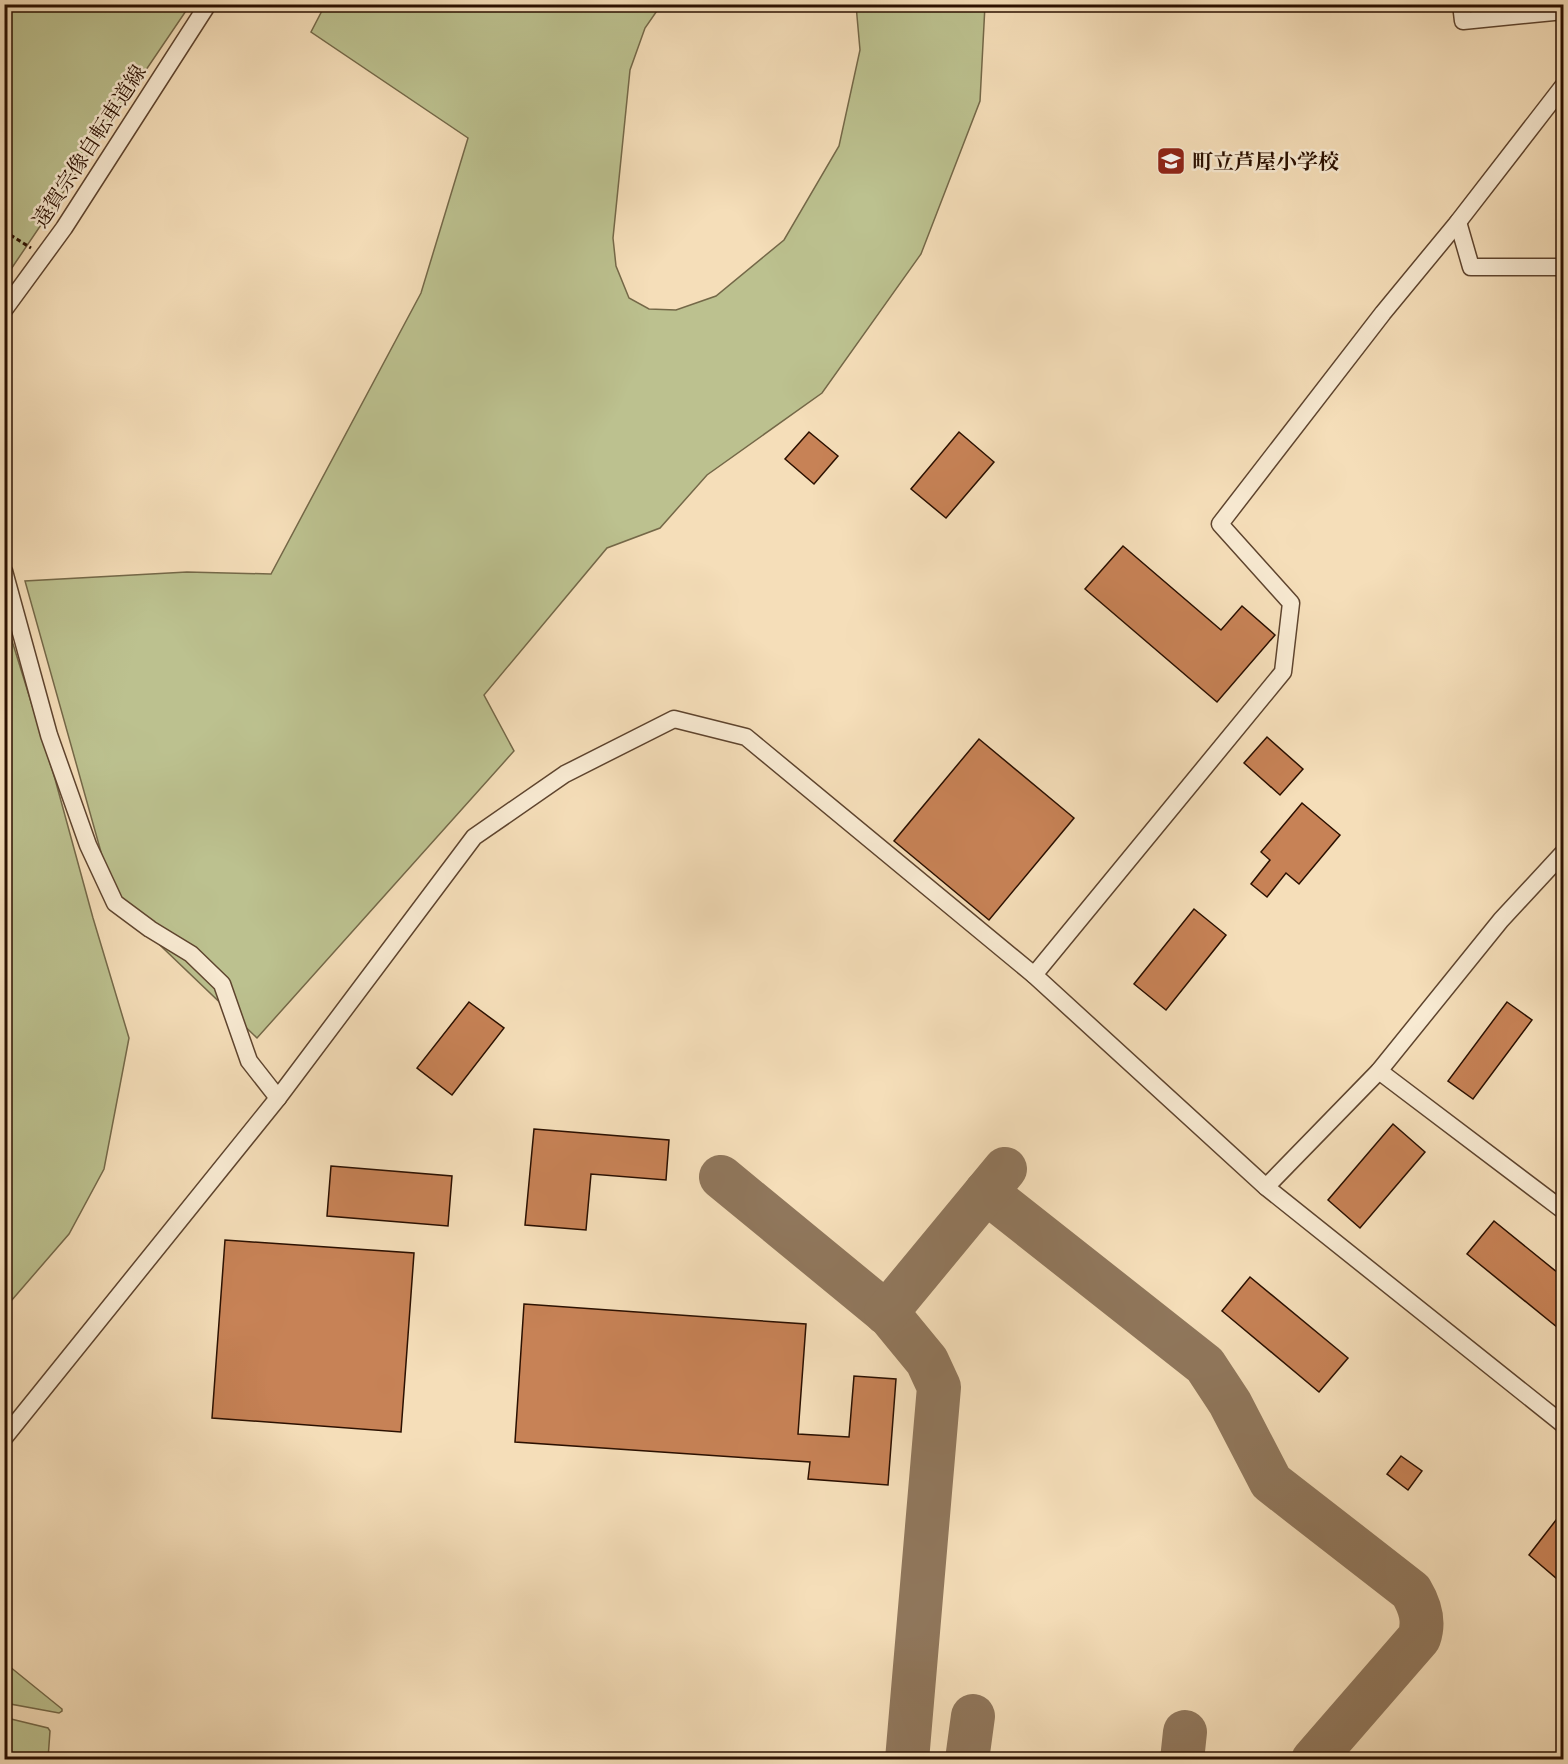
<svg xmlns="http://www.w3.org/2000/svg" width="1568" height="1764" font-family="'Libre Caslon Text','Noto Serif JP',serif">
<style>
.green{fill:#bcc18f;stroke:#746848;stroke-width:1.5}
.lines{fill:none;stroke-linecap:round;stroke-linejoin:round}
.taxiway{stroke:#90775c;stroke-width:44}
.building{fill:#c78256;stroke:#2b1000;stroke-width:1.5}
.minor-casing{stroke:#5e442e;stroke-width:19}
.path{stroke:#2b1000;stroke-width:3;stroke-dasharray:4.5 3;stroke-linecap:butt}
.minor{stroke:#f8ead2;stroke-width:16}
.labels{text-anchor:middle;dominant-baseline:central;stroke-width:5;stroke-linejoin:round;paint-order:stroke}
.street-label{font-size:21px;fill:#2b1000;stroke:#f8ead2}
.poi-label{font-size:21px;font-weight:bold;fill:#2b1000;stroke:#f8ead2;text-anchor:start}
</style>
<rect width="100%" height="100%" fill="#f5deb9"/>
<filter id="stains"><feTurbulence type="fractalNoise" baseFrequency=".00333" numOctaves="4"/><feColorMatrix values="0 0 0 0 .2 0 0 0 0 .09 0 0 0 0 .02 0 0 0 .5 -.17"/></filter>
<radialGradient id="worn" r=".72"><stop offset=".6" stop-color="#630" stop-opacity="0"/><stop offset="1" stop-color="#630" stop-opacity=".3"/></radialGradient>
<!-- green -->
<g class="green">
<polygon points="5,4 190,5 5,278 4,5"/>
<polygon points="325,5 661,5 645,28 630,70 613,238 616,266 629,298 649,309 676,310 716,296 784,240 839,146 860,50 856,5 985,5 980,101 921,254 822,393 707,475 660,528 607,548 484,695 514,751 257,1038 115,902 25,581 187,572 271,574 421,293 468,138 311,32"/>
<polygon points="4,615 55,779 93,918 129,1038 104,1169 69,1234 5,1308"/>
<polygon points="4,1662 62,1709 62,1711 59,1713 5,1703"/>
<polygon points="11,1719 48,1728 50,1731 48,1759 5,1759 5,1723 8,1723"/>
</g>
<g class="lines">
<!-- taxiway -->
<g class="taxiway">
<polyline points="721,1177 890,1316 927,1361 939,1387 907,1760"/>
<path d="M986,1192L1205,1365L1230,1403L1271,1482L1411,1591C1420,1606 1425,1621 1419,1638L1313,1760"/>
<polyline points="886,1313 1005,1169"/>
<polyline points="967,1760 973,1716"/>
<polyline points="1182,1760 1185,1732"/>
</g>
</g>
<!-- building -->
<g class="building">
<polygon points="809,432 838,456 814,484 785,459"/>
<polygon points="959,432 994,462 946,518 911,489"/>
<polygon points="1123,546 1221,630 1242,606 1275,635 1217,702 1085,589"/>
<polygon points="1267,737 1303,769 1280,795 1244,763"/>
<polygon points="979,739 1074,818 989,920 894,841"/>
<polygon points="1302,803 1340,835 1299,884 1286,873 1267,897 1251,884 1270,860 1261,852"/>
<polygon points="1194,909 1226,935 1166,1010 1134,984"/>
<polygon points="469,1002 504,1028 452,1095 417,1068"/>
<polygon points="1507,1002 1532,1020 1473,1099 1448,1081"/>
<polygon points="1393,1124 1425,1152 1360,1228 1328,1200"/>
<polygon points="534,1129 669,1140 666,1180 591,1174 586,1230 525,1225"/>
<polygon points="331,1166 452,1176 448,1226 327,1216"/>
<polygon points="1494,1221 1563,1277 1563,1332 1467,1254"/>
<polygon points="225,1240 414,1253 401,1432 212,1418"/>
<polygon points="1250,1277 1348,1358 1319,1392 1222,1311"/>
<polygon points="524,1304 806,1324 798,1434 849,1437 854,1376 896,1379 888,1485 808,1479 810,1462 515,1442"/>
<polygon points="1401,1456 1422,1471 1408,1490 1387,1474"/>
<polygon points="1563,1511 1563,1584 1529,1555"/>
</g>
<g class="lines">
<!-- minor casing -->
<g class="minor-casing">
<g id="minor">
<polyline points="1461,4 1463,21 1564,11"/>
<polyline points="1458,222 1471,267 1564,267"/>
<polyline points="4,310 64,228 208,4"/>
<polyline points="4,571 49,735 88,845 115,903 150,929 191,954 222,984 249,1061 278,1098"/>
<polyline points="1034,975 1283,672 1291,603 1220,524 1383,313 1458,222 1564,85"/>
<polyline points="1379,1071 1564,1211"/>
<polyline points="1266,1187 1379,1071 1501,920 1564,852"/>
<polyline points="4,1438 278,1098 474,837 565,774 674,719 746,737 1034,975 1266,1187 1564,1425"/>
</g>
</g>
<!-- path -->
<polyline class="path" points="4,231 31,248"/>
<!-- minor -->
<use href="#minor" class="minor"/>
</g>
<!-- icons -->
<defs>
<g id="school-square" transform="scale(1.5)"><rect x="-9" y="-9" width="18" height="18" rx="4" fill="#8f2418" stroke="#f8ead2"/><path d="M0-5L7-2L0 1L-7-2ZM-4 1L0 2.5L4 1V4Q0 6-4 4Z" fill="#fff"/></g>
</defs>
<g fill-rule="evenodd">
<use href="#school-square" x="1171" y="161"/>
</g>
<g class="labels">
<!-- street labels -->
<g class="street-label">
<text transform="translate(89 146) rotate(-57)">遠賀宗像自転車道線</text>
</g>
<!-- poi labels -->
<g class="poi-label">
<text x="1192" y="161">町立芦屋小学校</text>
</g>
</g>
<!-- margin -->
<rect width="1568" height="1764" fill="none" stroke="#f5deb9" stroke-width="24"/>
<rect x="6" y="6" width="1556" height="1752" fill="none" stroke="#2b1000" stroke-width="3"/>
<rect x="12" y="12" width="1544" height="1740" fill="none" stroke="#2b1000" stroke-width="1.5"/>
<rect width="100%" height="100%" filter="url(#stains)"/>
<rect width="100%" height="100%" fill="url(#worn)"/>
</svg>
